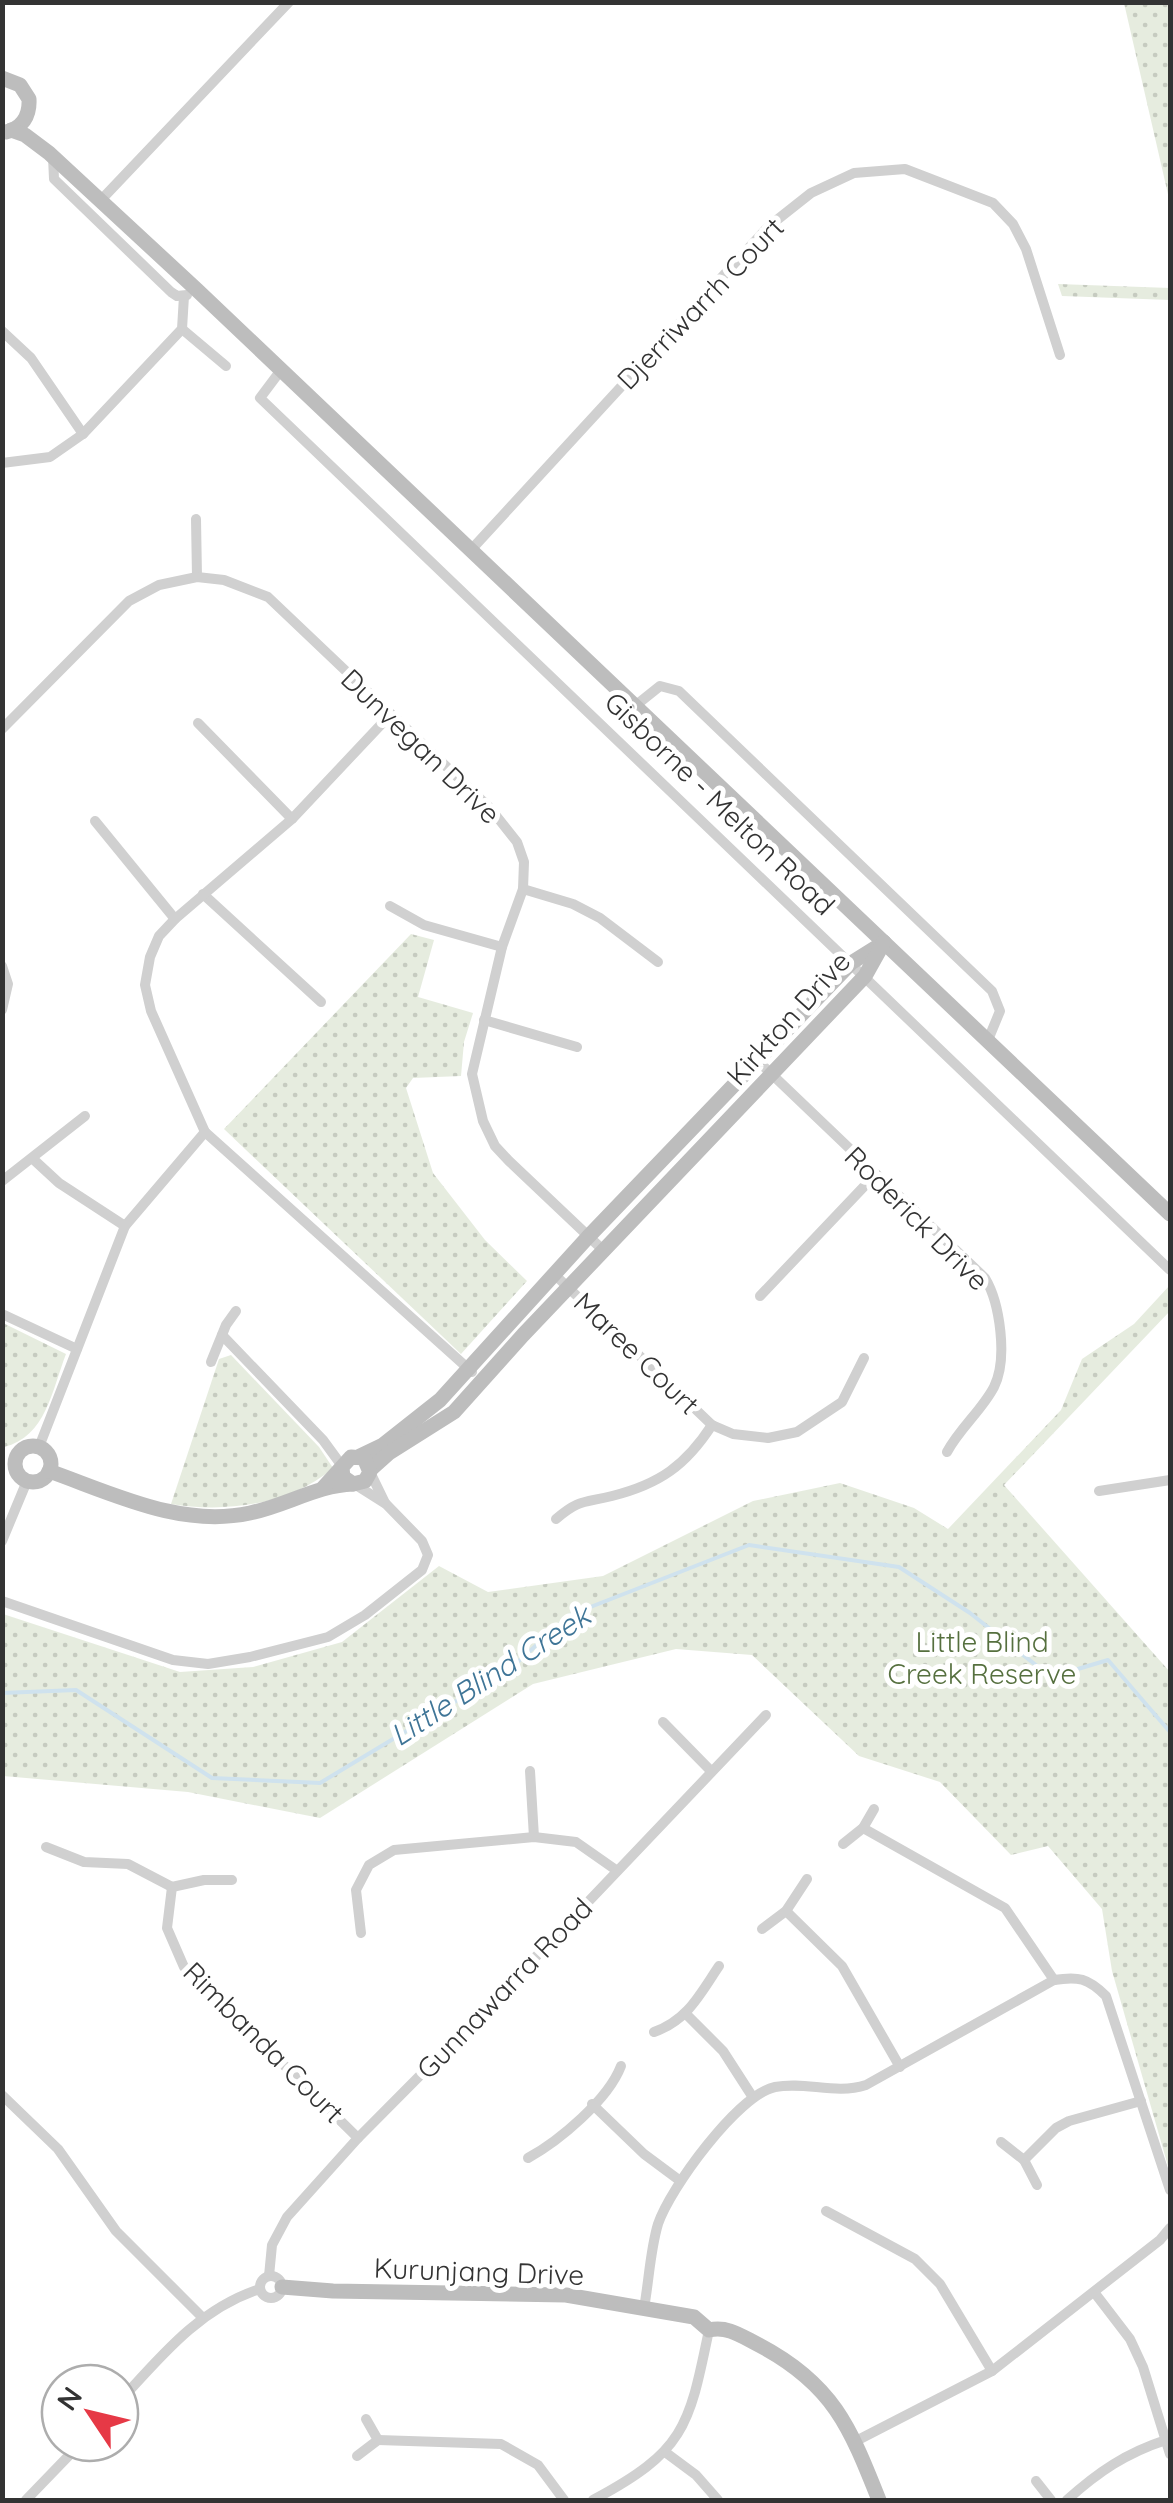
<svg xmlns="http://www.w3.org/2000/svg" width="1173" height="2503" font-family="Quicksand,sans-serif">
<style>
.park{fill:url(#park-dots)}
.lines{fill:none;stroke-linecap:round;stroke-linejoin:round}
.stream{stroke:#cfe2ee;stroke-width:4}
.street{stroke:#d0d0d0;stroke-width:10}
.secondary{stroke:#bdbdbd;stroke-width:15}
.labels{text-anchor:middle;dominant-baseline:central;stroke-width:10;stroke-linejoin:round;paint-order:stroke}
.street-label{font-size:28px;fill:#333;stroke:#fff}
.park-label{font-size:28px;fill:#56703f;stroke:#fff}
.water-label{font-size:30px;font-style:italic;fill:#3f7597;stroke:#fff}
</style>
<defs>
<pattern id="park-dots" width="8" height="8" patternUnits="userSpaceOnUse" patternTransform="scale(2.5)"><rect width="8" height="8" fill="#e6ecdf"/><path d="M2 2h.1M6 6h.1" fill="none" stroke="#c6cbc0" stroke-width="1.8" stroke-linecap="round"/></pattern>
</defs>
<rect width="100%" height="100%" fill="#fff"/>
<!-- park -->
<g class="park">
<polygon points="1124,3 1170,3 1170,203"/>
<polygon points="1058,284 1170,288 1170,300 1062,296"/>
<polygon points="411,934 434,940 418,997 473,1013 464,1042 461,1076 413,1078 406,1088 433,1173 485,1240 527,1281 461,1354 224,1129"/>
<polygon points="1170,1285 1170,1311 1004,1485 1170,1672 1170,2173 1112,1971 1102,1909 1048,1846 1011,1855 940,1782 859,1756 752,1655 676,1649 533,1684 320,1818 188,1792 3,1776 3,1614 180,1672 253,1667 342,1642 439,1566 488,1592 603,1576 753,1501 840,1483 914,1508 948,1529 1061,1410 1082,1359 1134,1324"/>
<path d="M3,1323L66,1354C52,1390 46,1437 4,1447Z"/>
<path d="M231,1355L319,1447L333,1468C291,1505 225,1513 171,1504L219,1359Z"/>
</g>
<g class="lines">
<!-- stream -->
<polyline class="stream" points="2,1693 76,1690 212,1778 320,1783 511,1668 570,1615 749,1545 899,1567 970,1613 1051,1677 1108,1660 1170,1732"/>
<!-- street -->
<g class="street">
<polyline points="53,157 54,179 171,292 177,296 187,295"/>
<polyline points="101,200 289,2"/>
<polyline points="182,329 226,366"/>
<polyline points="2,331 31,358 83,434"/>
<polyline points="281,370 260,398 1170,1270"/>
<polyline points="2,463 50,457 83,434 182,329 184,296"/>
<polyline points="196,519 197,577"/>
<polyline points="470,551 768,227 811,193 854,173 905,169 993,203 1013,224 1026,249 1060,355"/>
<polyline points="635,706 660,686 679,691 992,991 1000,1011 988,1040"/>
<polyline points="198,723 292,819"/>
<polyline points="2,729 129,601 159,585 197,577 224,580 268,597 490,808 517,842 524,862 523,889 502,947 472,1074 483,1121 495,1146 509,1161 603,1250"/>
<polyline points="95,821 175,919"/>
<polyline points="523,889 573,904 600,918 658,962"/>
<polyline points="203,894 321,1002"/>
<polyline points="390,906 424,925 502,947"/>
<polyline points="2,966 8,984 2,1010"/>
<polyline points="484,1020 577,1047"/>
<path d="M758,1061L985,1278C1000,1303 1008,1359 994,1387C982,1410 960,1428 947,1452"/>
<polyline points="205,1132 472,1372"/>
<polyline points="33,1159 59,1183 125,1226"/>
<polyline points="2,1181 85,1116"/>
<polyline points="554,1274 712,1425 733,1434 768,1438 797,1432 842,1402 864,1358"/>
<polyline points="760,1296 874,1176"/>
<polyline points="2,1314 77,1349"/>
<polyline points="222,1335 323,1440 342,1466"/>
<polyline points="211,1362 226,1325 236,1311"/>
<polyline points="39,1447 125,1226 205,1132 151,1011 145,985 150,957 159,936 175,919 292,819 390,715"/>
<polyline points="370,1472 385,1503"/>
<polyline points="1099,1491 1170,1480"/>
<path d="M556,1519C579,1499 584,1503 612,1496C660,1484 686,1465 712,1425"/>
<polyline points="2,1541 27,1481"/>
<polyline points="2,1601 173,1660 208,1664 250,1657 328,1637 365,1615 422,1570 428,1555 422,1541 386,1504 356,1485"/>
<polyline points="663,1722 711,1771"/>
<polyline points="530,1771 534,1837"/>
<polyline points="863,1828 1005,1908 1054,1980"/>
<polyline points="843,1844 863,1828 874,1809"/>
<polyline points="46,1847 84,1862 128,1864 172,1887"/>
<polyline points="232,1880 204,1880 172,1887 167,1928 184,1967 358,2138"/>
<polyline points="786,1911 842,1966 900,2067"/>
<polyline points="762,1929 786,1911 807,1879"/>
<polyline points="361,1933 356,1890 369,1865 394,1850 534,1837 576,1842 616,1870"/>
<polyline points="687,2015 723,2051 752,2096"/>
<path d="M654,2032C688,2020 700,1994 719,1966"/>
<polyline points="2,2095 58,2149 116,2231 203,2318"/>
<polyline points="592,2104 644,2154 679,2180"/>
<polyline points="1001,2142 1024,2160 1037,2185"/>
<path d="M528,2158C559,2141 608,2100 621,2066"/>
<polyline points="1024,2160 1056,2128 1069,2121 1141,2101"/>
<polyline points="826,2211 915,2259 940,2284 992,2371"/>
<circle cx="271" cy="2287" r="11"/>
<polyline points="269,2276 272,2245 287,2217 358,2138 489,2006 766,1715"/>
<polyline points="1094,2292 1130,2339 1143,2367 1170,2454"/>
<path d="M644,2308C649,2281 650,2251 658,2224C670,2188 738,2095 775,2087C806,2081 835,2095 866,2085L1054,1980C1078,1976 1088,1978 1106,1996L1170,2190"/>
<path d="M120,2401C161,2356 200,2308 260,2289"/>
<polyline points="378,2440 501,2444 538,2465 564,2500"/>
<polyline points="856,2441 992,2371 1160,2240 1170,2228"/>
<polyline points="665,2452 696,2475 718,2500"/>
<polyline points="357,2456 378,2440 366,2419"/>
<polyline points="1036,2481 1051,2500"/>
<polyline points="26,2500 81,2443"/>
<path d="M593,2500C685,2451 689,2427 709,2330"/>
<path d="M1067,2500C1098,2472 1126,2453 1166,2440"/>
</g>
<!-- secondary -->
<g class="secondary">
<path d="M2,78L20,85L29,99C30,116 22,128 6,132"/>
<polyline points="11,130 25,135 49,153 197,290 1170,1214"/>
<circle cx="33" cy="1464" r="18"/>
<polyline points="360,1456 383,1445 440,1400 588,1237 851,963 883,943"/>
<polyline points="370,1470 389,1453 454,1412 523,1335 865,976 884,942"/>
<path d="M49,1471C114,1494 181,1528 250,1513C285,1506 318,1485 353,1484"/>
<polyline points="323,1488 351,1457 364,1458 370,1472 365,1481 353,1484 343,1477 342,1468"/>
<path d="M282,2287L333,2291L566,2295L694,2317L709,2330C729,2326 741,2336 759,2345C833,2384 850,2427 879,2500"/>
</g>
</g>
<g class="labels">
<!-- street labels -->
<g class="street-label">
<text transform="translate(700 303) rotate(-46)">Djerriwarrh Court</text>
<text transform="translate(421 746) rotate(44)">Dunvegan Drive</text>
<text transform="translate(720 803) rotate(44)">Gisborne - Melton Road</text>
<text transform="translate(788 1018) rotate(-48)">Kirkton Drive</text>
<text transform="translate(917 1218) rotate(45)">Roderick Drive</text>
<text transform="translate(637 1353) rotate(44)">Maree Court</text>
<text transform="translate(504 1988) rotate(-46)">Gunnawarra Road</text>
<text transform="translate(264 2042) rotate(45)">Rimbanda Court</text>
<text transform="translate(479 2271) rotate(2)">Kurunjang Drive</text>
</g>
<!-- park labels -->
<g class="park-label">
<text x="982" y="1641">Little Blind<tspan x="982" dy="32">Creek Reserve</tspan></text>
</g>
<!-- water labels -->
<g class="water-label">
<text transform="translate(490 1675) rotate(-33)">Little Blind Creek</text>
</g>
</g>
<!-- border -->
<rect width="1173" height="2503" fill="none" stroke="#333333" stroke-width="10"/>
<!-- north arrow -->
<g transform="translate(90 2413) rotate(305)"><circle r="48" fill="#ffffff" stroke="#adadad" stroke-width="2.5"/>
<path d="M0-8L18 38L0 25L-18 38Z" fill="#e63946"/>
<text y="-15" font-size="28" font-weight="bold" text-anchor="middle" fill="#333333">N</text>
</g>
</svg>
